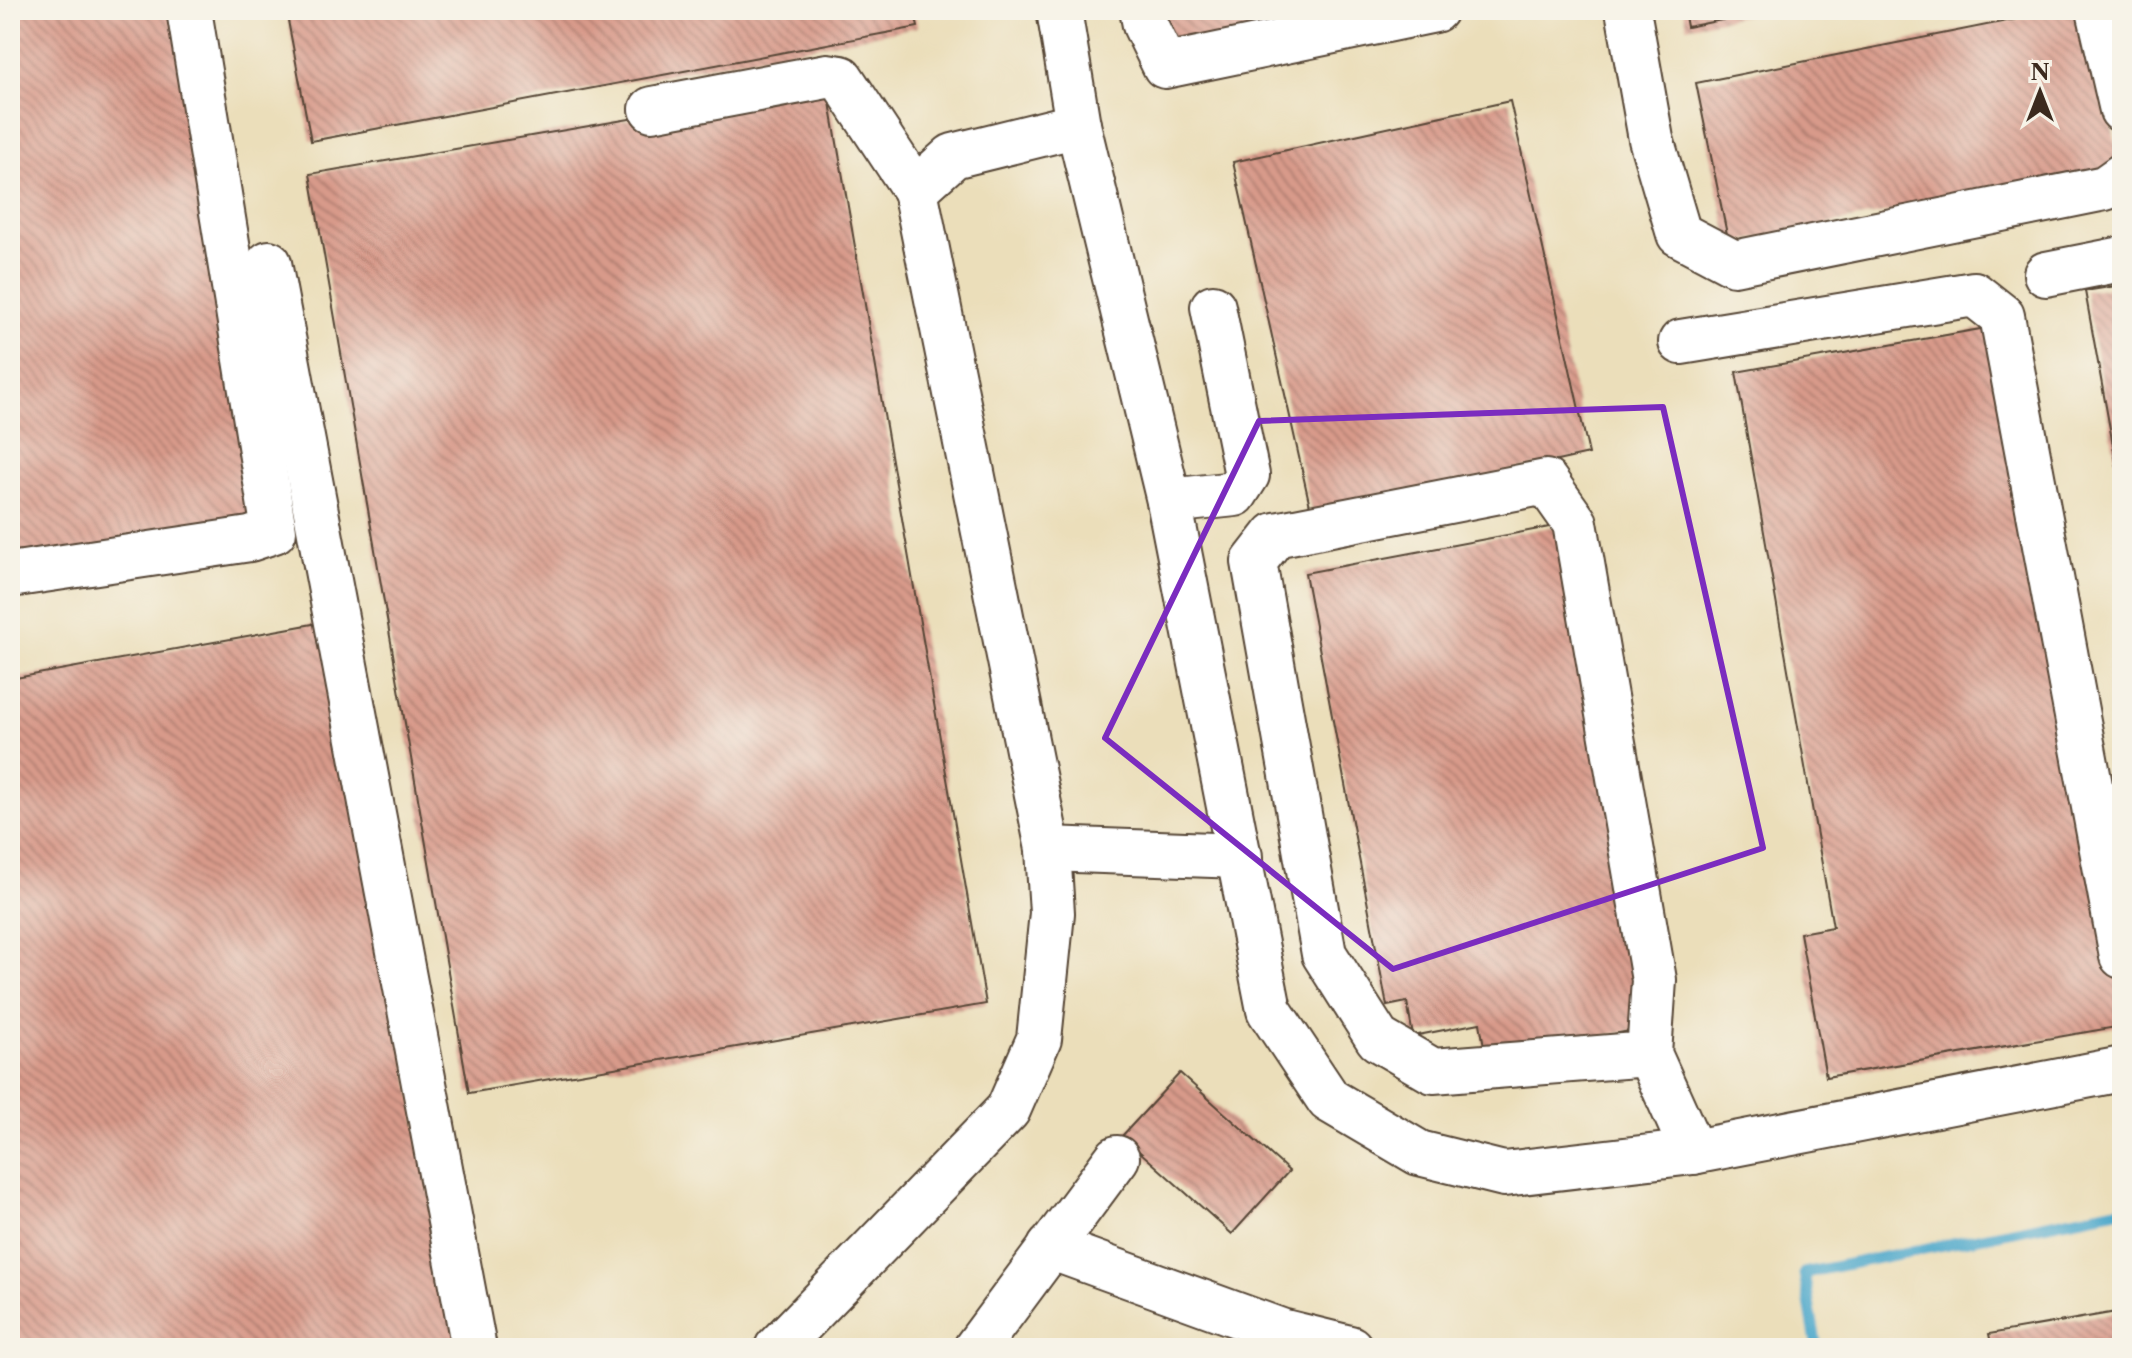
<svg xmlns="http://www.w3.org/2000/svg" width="2132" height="1358" font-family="'Libre Caslon Text',serif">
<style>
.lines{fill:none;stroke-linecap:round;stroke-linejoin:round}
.stream{stroke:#4da8cb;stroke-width:11}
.building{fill:url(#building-back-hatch)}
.minor-casing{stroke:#554535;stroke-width:48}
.minor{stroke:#fff;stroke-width:44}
.marked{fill:none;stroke:#7b2cbf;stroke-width:6;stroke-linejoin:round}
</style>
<defs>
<pattern id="building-back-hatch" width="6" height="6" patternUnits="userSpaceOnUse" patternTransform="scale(2)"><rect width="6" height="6" fill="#d89a8a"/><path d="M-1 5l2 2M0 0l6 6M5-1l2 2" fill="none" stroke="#b07e70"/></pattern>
</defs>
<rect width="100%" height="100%" fill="#f7f3e8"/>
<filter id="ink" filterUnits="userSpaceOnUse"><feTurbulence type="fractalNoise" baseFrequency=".0125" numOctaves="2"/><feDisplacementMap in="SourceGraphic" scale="16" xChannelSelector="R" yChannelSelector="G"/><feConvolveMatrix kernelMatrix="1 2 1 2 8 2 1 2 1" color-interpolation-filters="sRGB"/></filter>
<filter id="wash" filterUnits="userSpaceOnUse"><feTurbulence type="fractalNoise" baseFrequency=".006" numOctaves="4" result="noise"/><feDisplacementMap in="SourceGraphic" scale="32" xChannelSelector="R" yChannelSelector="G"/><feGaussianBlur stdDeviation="1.8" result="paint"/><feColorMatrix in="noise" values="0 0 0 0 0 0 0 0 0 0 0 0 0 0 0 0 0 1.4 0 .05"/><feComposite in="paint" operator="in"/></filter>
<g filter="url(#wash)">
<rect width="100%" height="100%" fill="#ebdeba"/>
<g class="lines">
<!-- stream -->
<polyline class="stream" points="1817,1348 1804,1273 2122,1209"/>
</g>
<g id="blocks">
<!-- building -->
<g class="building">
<polygon points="10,10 183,10 263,532 10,570"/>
<polygon points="286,10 914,10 918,27 311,141"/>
<polygon points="1135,10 1384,10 1143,57"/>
<polygon points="1684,10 1766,10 1766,11 1687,27"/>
<polygon points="2062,10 2089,10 2120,166 1729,244 1696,83"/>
<polygon points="827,85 986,1004 469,1093 310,174"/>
<polygon points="1510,101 1589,454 1312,515 1233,162"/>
<polygon points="2122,285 2122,484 2120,484 2085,291"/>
<polygon points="2009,324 2122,970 2122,1026 1826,1077 1800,933 1833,927 1736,372"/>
<polygon points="1560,525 1656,1026 1486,1058 1480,1023 1413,1036 1407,1002 1387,1006 1305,573"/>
<polygon points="324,622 459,1348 10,1348 10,679"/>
<polygon points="1180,1073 1289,1171 1232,1234 1122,1136"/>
<polygon points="2122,1311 2122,1348 1992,1348 1989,1334"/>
</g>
</g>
</g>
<g filter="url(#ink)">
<use href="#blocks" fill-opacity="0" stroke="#554535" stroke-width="2"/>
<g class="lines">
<!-- minor casing -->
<g class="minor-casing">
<g id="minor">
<polyline points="1059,10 1078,125 1169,501 1269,1010 1329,1100 1419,1153 1504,1174 1693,1152 2122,1069"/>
<polyline points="1142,10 1145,25 1165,66 1435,10"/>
<polyline points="1628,10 1651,139 1679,234 1734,263 2105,188 2122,176"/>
<polyline points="2099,10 2122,110"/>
<polyline points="652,109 827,76 841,78 915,190"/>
<polyline points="269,263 474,1348"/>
<polyline points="2046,274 2122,259"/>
<polyline points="1681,342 1974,294 2002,316 2122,956"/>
<polyline points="1169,501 1235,494 1247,475 1213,307"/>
<polyline points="10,575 250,539 274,531 189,10"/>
<polyline points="1048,849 1240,856"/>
<polyline points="1649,1054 1433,1071 1378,1039 1324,954 1254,562 1275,535 1546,482 1575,523 1654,980 1649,1054 1693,1152"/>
<polyline points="1050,1247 1281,1331 1350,1348"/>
<polyline points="777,1348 1008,1110 1039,1039 1052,913 1048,849 915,190 953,156 1078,125"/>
<polyline points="976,1348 1117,1158"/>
</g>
</g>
<!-- minor -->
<use href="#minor" class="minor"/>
</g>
</g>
<!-- marked area -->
<path class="marked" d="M1663,407L1763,848L1393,969L1105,738L1259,421Z"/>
<!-- margin -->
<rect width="2132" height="1358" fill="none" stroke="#f7f3e8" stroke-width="40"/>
<!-- north arrow -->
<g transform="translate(2040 92)" stroke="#f7f3e8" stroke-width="6" paint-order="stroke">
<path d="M0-6L14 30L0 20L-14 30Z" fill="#3b2a1e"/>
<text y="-12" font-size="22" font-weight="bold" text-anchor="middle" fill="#3b2a1e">N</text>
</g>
</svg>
